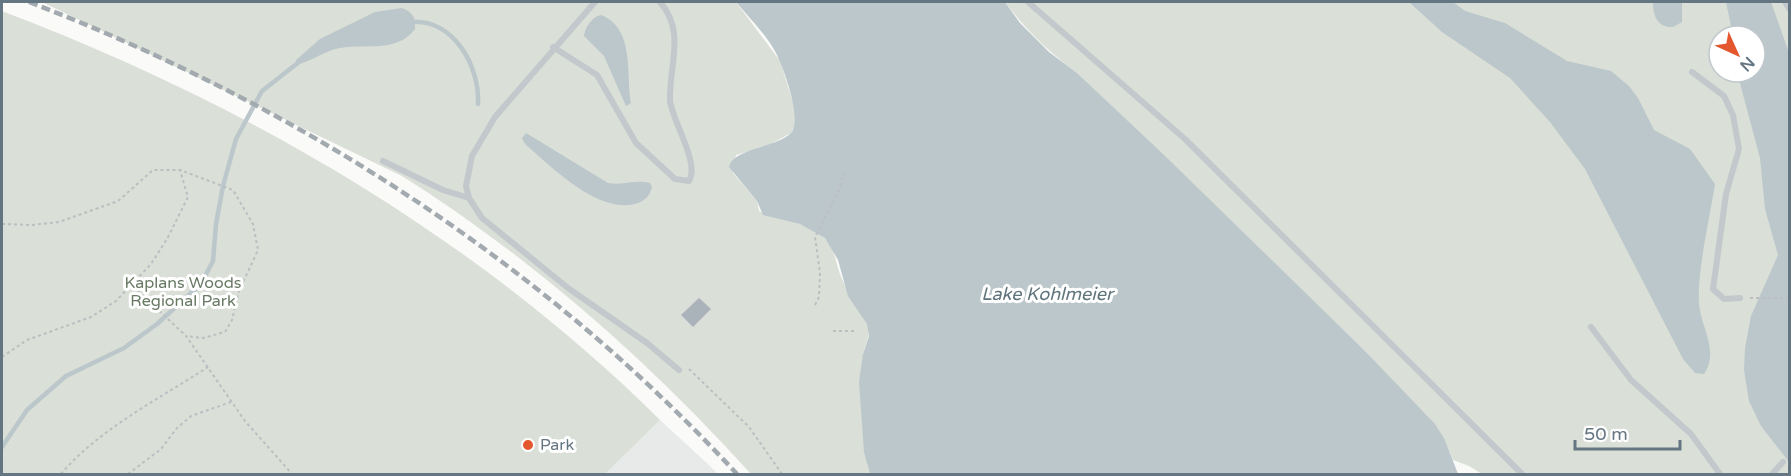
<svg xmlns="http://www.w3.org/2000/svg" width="1791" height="476" font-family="'Varela Round',sans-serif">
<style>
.built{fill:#e8e9e9}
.green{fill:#dadfd7;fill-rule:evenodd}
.water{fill:#bbc7cb}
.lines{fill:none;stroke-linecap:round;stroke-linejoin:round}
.stream{stroke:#bbc7cb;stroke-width:4.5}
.building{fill:#aab3b9;stroke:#dcdcda;stroke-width:1.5}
.path{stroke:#bbbfc2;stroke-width:2;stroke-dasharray:3 3;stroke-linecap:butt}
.service{stroke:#c3c8cc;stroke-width:6}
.rail{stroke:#a2aab0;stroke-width:4.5;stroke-dasharray:9 4.5;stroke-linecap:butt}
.poi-dot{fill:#e4572e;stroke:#fff;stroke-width:2}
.labels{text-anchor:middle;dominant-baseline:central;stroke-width:6;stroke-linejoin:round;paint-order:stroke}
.park-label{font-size:16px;fill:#687a64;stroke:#fff}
.poi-label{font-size:16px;fill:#657683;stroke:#fff;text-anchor:start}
.water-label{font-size:18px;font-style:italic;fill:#60757c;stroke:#fff}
</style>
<rect width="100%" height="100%" fill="#fafaf8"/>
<!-- built -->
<polygon class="built" points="660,420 710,466 718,474 605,474"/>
<!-- green -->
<g class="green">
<path d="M42,2H736L780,61L796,112V124L791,133L771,144L736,155L733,173L757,201L759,211C778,221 800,220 819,233C837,246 834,263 843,281C849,296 863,310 868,325C871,337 864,345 863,356C860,389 861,443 870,474H751C648,360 532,258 402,176Z"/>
<path d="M1005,2H1789V474H1482L1469,466L1453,460L1445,440L1364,350L1077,73C1049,52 1026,30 1005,2ZM1719,36H1755V72H1719Z"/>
<path d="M2,11C246,104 473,235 660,420L605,474H2Z"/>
</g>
<!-- water -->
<g class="water">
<path d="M736,2H1005L1020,23L1049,52L1077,73L1164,155L1364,350L1435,424L1445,440L1458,474H870L864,452L859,382L863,354L869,336L867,324L848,296L838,260L825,238L800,224L763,215L757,201L729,167C733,148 776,148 791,133C802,121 786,76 780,62C772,40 751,20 736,2Z"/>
<path d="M1409,2H1453L1465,11L1505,23L1567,61L1611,71L1629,86L1638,98L1654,130L1690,149L1715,184C1710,217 1697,270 1699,303C1700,326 1720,351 1704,374L1695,373L1683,359L1585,169L1550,122L1510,78L1442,32Z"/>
<path d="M1653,2H1682V22L1673,27C1657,28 1653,15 1653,2Z"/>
<polygon points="1726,2 1771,2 1789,53 1789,462 1761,426 1749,401 1744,370 1745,348 1751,316 1778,255 1765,209 1760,158 1737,72 1755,72 1755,36 1733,36"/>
<path d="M402,8C412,12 416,17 415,29C395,55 362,42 335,49C322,53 309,62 296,65V60L320,39L375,12Z"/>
<path d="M601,15C635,28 626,75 631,103L626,106L604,56L584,36C585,27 592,17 601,15Z"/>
<path d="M526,133L608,183C622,186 634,179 650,183L652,187C650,195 646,200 638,203C599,216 552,167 525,144L522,138Z"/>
</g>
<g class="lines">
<!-- stream -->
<g class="stream">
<path d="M410,22C454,18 480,67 478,104"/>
<polyline points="2,447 27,410 66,376 124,348 157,324 201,284 213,261 216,224 223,186 236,139 262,91 299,62"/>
</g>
</g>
<!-- building -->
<polygon class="building" points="699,297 712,309 693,328 680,315"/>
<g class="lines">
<!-- path -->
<g class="path">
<polyline points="2,224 32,225 59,222 118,201 153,170 180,170 233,190 253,224 258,250 239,291 232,320 225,332 203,338 186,336"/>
<polyline points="133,286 186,336 245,421 292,474"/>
<polyline points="1750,298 1790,298"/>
<polyline points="815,305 819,297 820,273 815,237 838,192 844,173"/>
<polyline points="833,331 856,331"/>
<polyline points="2,357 27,340 91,317 116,301 151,264 167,239 188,197 180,170"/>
<polyline points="689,369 749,427 782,474"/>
<path d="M61,474C99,429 159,399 208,367"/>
<polyline points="128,474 161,449 177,428 191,416 231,402"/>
</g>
<!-- service -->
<g class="service">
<polyline points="595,2 495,117 472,156 466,186 469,198 482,218 568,288 647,343 679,370"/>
<polyline points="1028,2 1185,139 1522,474"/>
<polyline points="1785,2 1790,10"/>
<path d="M553,47L597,75L636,143L675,179L689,181C700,164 673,122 670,101C669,64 686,32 660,2"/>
<polyline points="1692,72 1724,96 1733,115 1739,149 1726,194 1713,289 1724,299 1740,298"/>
<polyline points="383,161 443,190 469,198"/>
<polyline points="1591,327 1631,380 1691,434 1720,474"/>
<polyline points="1772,474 1783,462"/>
</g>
<!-- rail -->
<path class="rail" d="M29,2C298,105 542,263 737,474"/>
</g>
<!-- markers -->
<circle class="poi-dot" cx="528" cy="445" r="6"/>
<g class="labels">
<!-- park labels -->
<g class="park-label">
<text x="183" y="283">Kaplans Woods<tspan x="183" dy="18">Regional Park</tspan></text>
</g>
<!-- poi labels -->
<g class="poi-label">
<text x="540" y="445">Park</text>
</g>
<!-- water labels -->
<g class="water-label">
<text x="1047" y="294">Lake Kohlmeier</text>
</g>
</g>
<!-- border -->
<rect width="1791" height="476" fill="none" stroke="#657683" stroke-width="6"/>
<!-- north arrow -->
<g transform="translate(1737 54) rotate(135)"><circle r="28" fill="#ffffff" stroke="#c1c8cd" stroke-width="1.5"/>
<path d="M0-4.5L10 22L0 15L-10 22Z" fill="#e4572e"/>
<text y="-9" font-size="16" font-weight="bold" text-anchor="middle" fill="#657683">N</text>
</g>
<!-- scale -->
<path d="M1575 440v9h105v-9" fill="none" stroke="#657683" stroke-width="3"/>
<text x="1584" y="440" font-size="18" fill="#657683" stroke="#ffffff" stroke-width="4.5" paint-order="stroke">50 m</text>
</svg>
